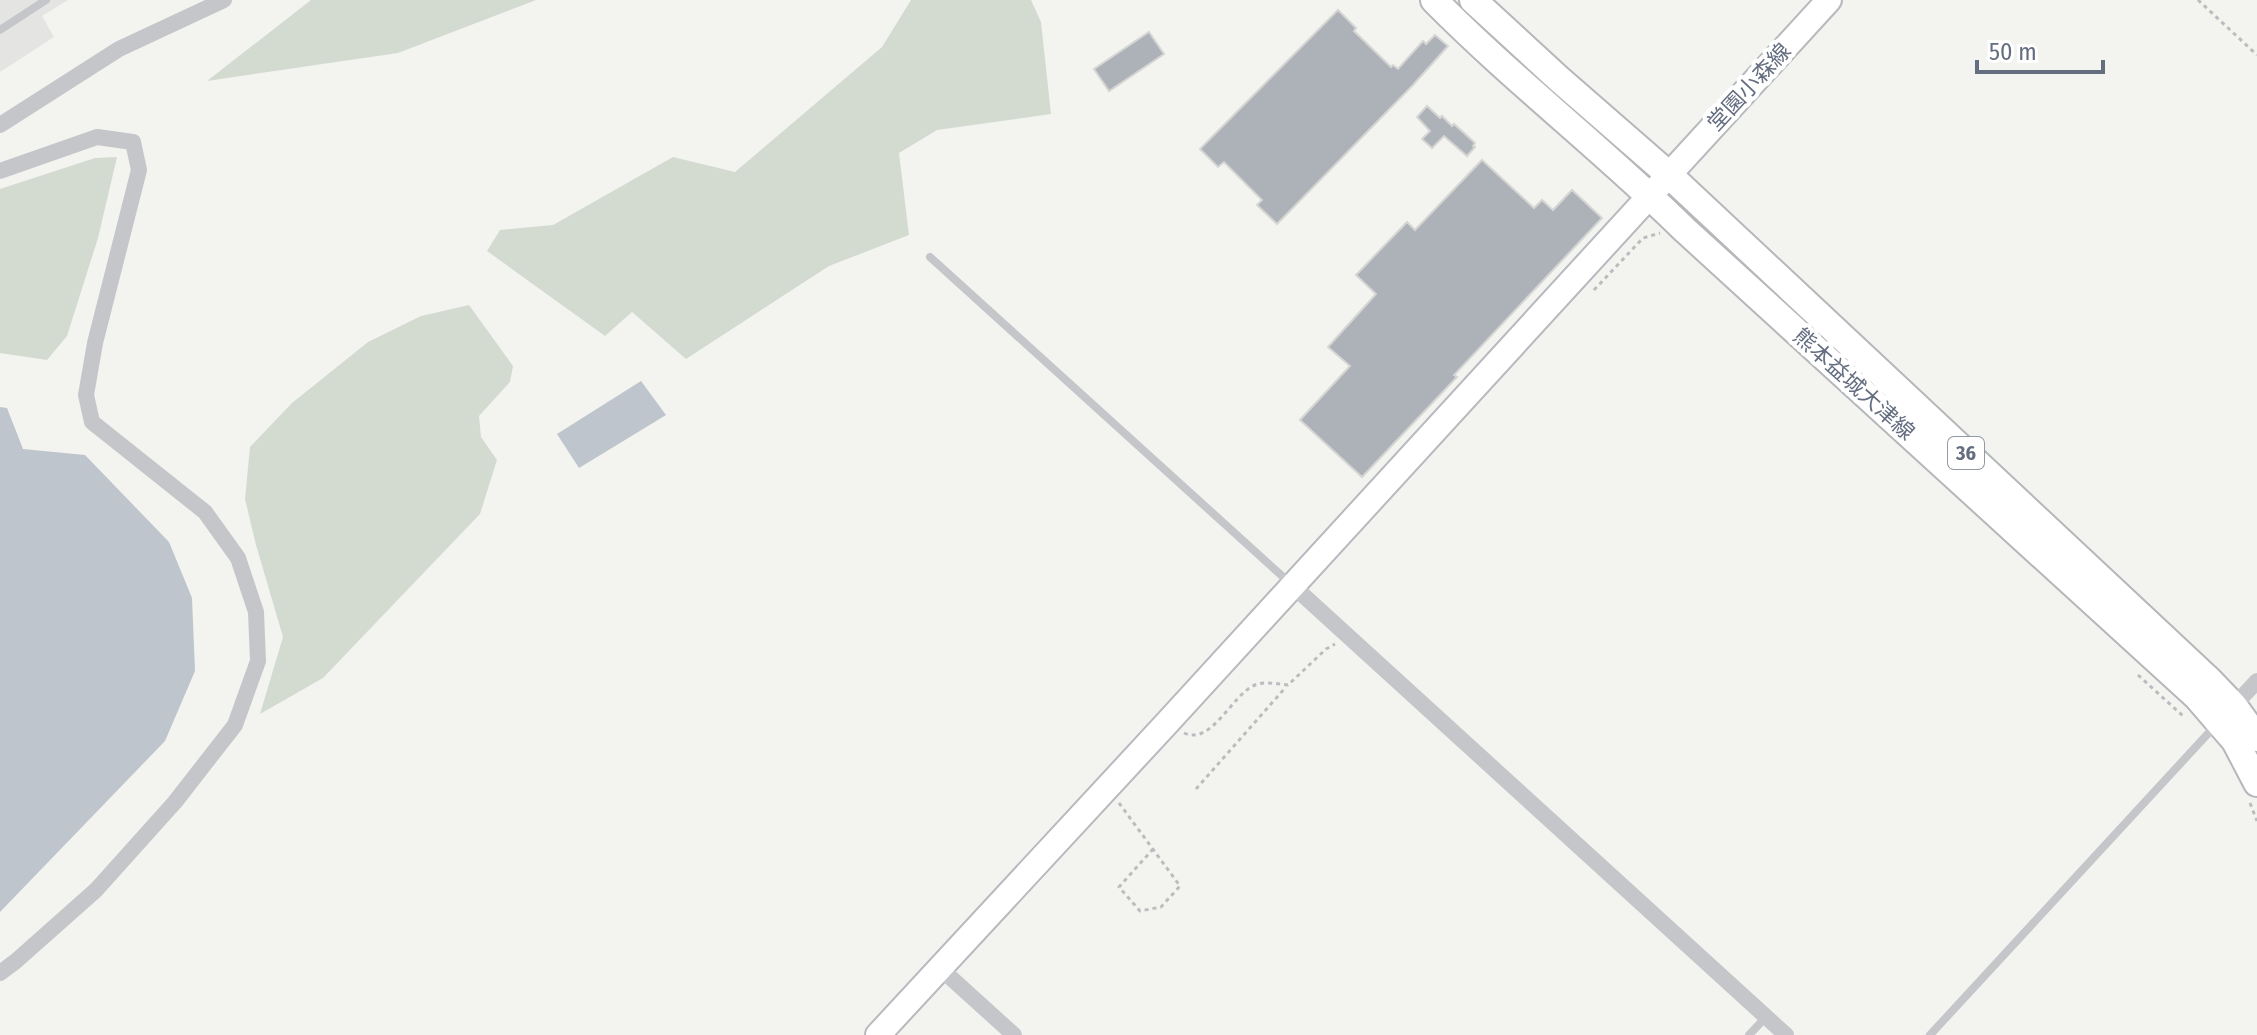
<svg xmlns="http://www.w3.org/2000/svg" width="2257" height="1035" font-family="'Fira Sans Condensed','Noto Sans JP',sans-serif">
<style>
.built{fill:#e4e4e3}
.green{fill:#d3dbd1}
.water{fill:#bfc5cc}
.building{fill:#adb1b8;stroke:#d5d5d3;stroke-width:2}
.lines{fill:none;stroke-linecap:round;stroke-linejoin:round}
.secondary-casing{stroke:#b6b9be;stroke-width:28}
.primary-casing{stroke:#b5b7bb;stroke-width:30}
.path{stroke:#bbbcbf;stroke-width:3;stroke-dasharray:4 4;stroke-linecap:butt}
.lane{stroke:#c4c6ca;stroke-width:8}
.street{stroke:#c4c6ca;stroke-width:16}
.secondary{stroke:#fff;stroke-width:24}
.primary{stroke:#fff;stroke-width:26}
.labels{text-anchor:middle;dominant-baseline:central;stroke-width:8;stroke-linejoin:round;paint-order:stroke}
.shield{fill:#fff;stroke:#929aa6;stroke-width:2}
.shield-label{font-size:20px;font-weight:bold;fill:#646e80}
.street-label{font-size:22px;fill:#646e80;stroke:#fff}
</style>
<rect width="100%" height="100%" fill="#f3f4f0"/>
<!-- built -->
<polygon class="built" points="0,0 68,0 42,16 54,37 0,72"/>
<!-- green -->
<g class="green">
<polygon points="311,0 536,0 398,53 207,81"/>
<polygon points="911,0 1031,0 1041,22 1051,114 937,130 899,153 909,235 829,266 686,359 632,312 605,336 487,251 500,230 553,225 673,157 735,172 882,47"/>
<polygon points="117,157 98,238 67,336 47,360 0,353 0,189 95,158"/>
<polygon points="469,305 513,366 510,382 479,416 481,437 497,460 480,514 323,678 260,714 283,637 256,545 245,499 250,447 292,403 368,342 421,316"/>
</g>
<!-- water -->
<g class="water">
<polygon points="641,381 666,415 579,468 557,434"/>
<polygon points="0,407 7,408 23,449 85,455 169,542 192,598 195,671 165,741 0,912"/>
</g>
<!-- building -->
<g class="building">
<polygon points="1338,10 1356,28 1354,31 1391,67 1393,65 1398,69 1423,41 1426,44 1435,35 1448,46 1413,85 1277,224 1257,205 1262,200 1224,162 1218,167 1200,149"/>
<polygon points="1149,32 1164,54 1109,91 1094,69"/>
<polygon points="1427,106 1440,118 1442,116 1452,126 1454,124 1475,143 1473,146 1475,147 1467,156 1444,136 1432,148 1422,139 1430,131 1417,117"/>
<polygon points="1482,160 1534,208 1542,200 1553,210 1572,190 1602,218 1454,375 1457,377 1362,477 1300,420 1350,366 1328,347 1376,294 1356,275 1407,222 1415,230"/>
</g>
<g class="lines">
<!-- secondary casing -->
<g class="secondary-casing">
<polyline id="secondary" points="878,1035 1167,723 1829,0"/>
</g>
<!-- primary casing -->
<g class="primary-casing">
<g id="primary">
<path d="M1434,0C1514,81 1604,150 1685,230L2197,697L2235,741L2257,783"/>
<polyline points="1473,0 1559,79 1668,174 2209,680 2234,706 2257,738"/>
</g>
</g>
<!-- path -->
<g class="path">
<polyline points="2198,0 2257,55"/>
<polyline points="1594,290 1643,238 1660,233"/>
<polyline points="2138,675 2183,716"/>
<path d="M1184,733C1212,746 1232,694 1255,685C1265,681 1277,684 1288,685L1326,649L1335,644"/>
<polyline points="1196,789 1286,687"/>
<polyline points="1119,803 1180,886 1161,907 1140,911 1119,887 1153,849"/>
<polyline points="2250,803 2257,821"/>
</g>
<!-- lane -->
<g class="lane">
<polyline points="0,30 46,0"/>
<polyline points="930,257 1292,585"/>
<polyline points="1749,1035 1766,1017"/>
<polyline points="1930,1035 2215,726"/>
</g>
<!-- street -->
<g class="street">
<polyline points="0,125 119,49 224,0"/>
<polyline points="0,171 97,137 133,142 139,170 95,343 86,395 92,422 205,512 238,558 256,612 258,661 235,725 175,802 96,890 16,961 0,973"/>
<polyline points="1292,585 1786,1035"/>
<polyline points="2228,712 2257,681"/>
<polyline points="938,969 950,977 1014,1035"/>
</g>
<!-- secondary -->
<use href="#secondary" class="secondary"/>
<!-- primary -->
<use href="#primary" class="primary"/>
</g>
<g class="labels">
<!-- shield labels -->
<rect class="shield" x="1948" y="437" width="36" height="32" rx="6"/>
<g class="shield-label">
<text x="1966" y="453">36</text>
</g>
<!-- street labels -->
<g class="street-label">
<text transform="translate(1749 87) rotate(-47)">堂園小森線</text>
<text transform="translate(1854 384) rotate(42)">熊本益城大津線</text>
</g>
</g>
<!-- scale -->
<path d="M1977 60v12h126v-12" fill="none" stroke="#646e80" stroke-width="4"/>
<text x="1989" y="60" font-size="24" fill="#646e80" stroke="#ffffff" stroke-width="6" paint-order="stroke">50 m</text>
</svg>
